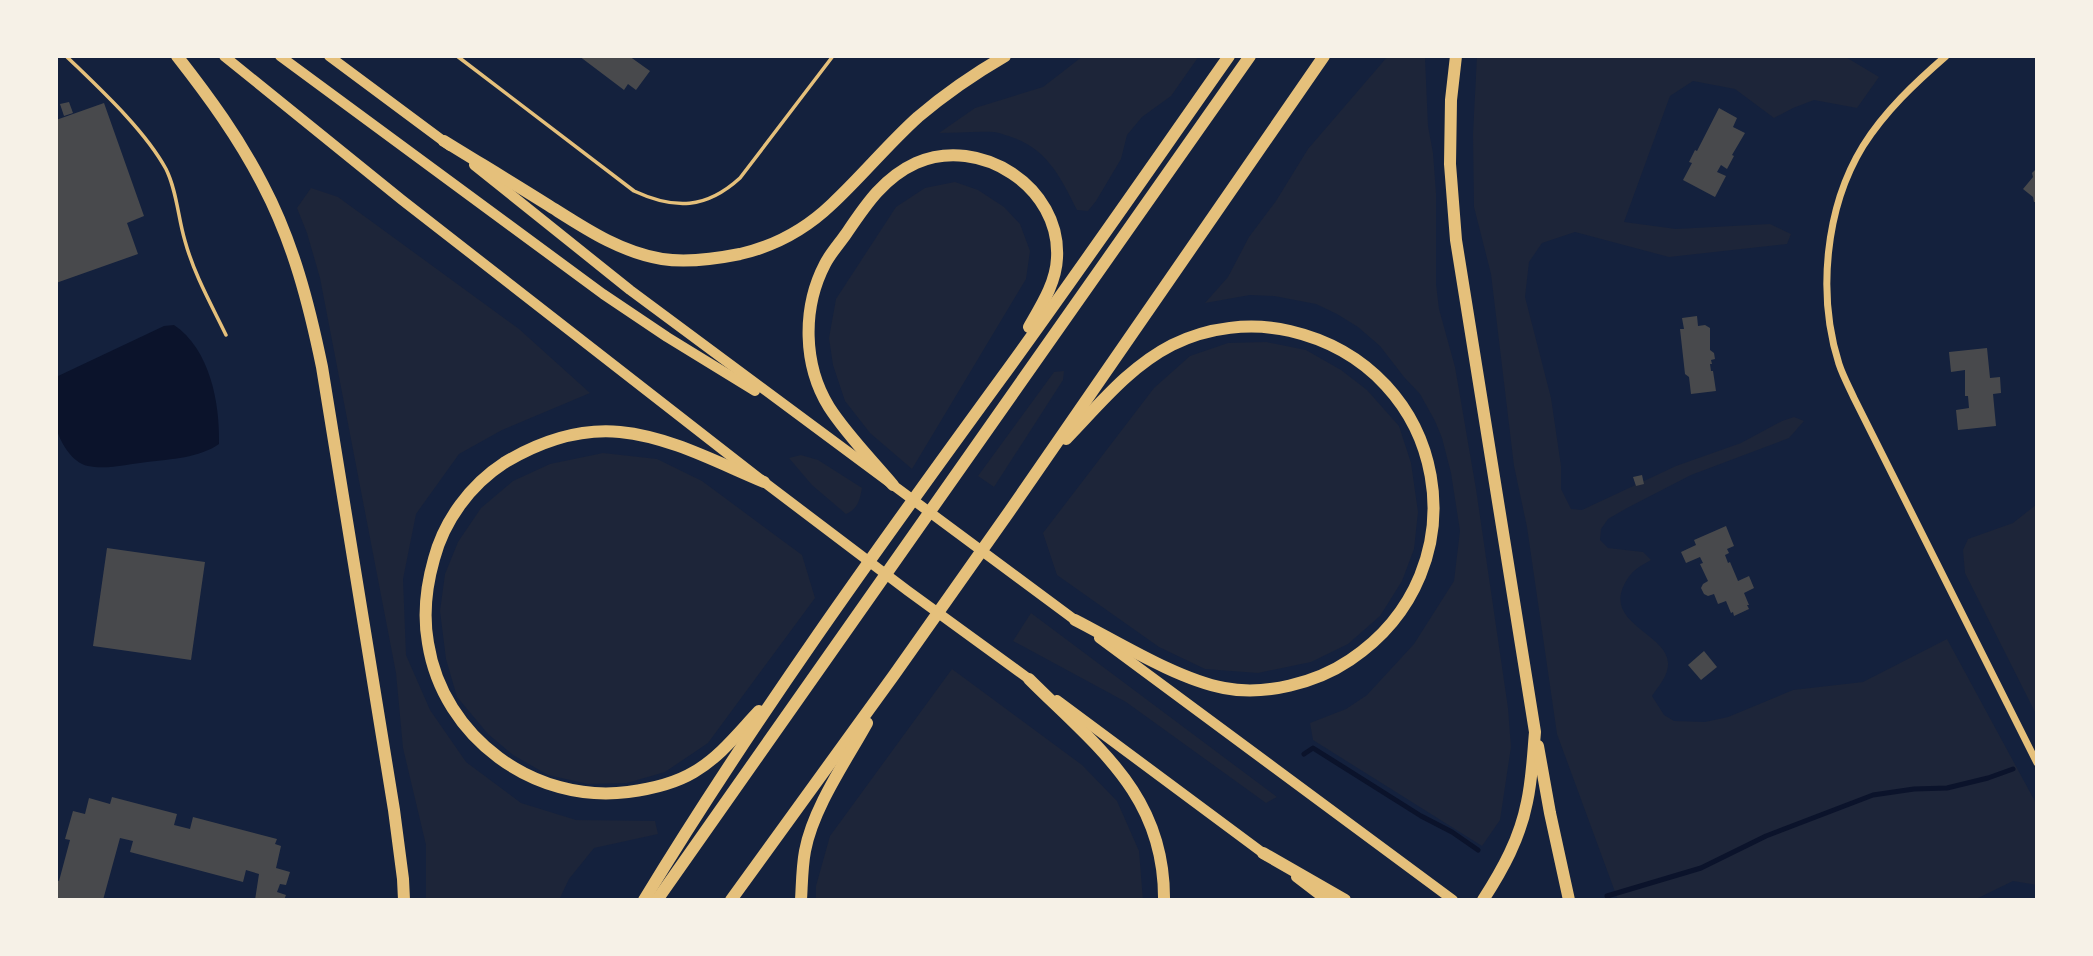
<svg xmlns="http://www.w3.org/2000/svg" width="2093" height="956" font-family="'Public Sans',sans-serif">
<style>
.green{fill:#1d2539}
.water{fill:#0b132b}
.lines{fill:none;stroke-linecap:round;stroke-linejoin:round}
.stream{stroke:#0b132b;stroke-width:5}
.building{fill:#48494c}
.service{stroke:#e5c07b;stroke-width:3.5}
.minor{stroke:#e5c07b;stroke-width:7}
.secondary{stroke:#e5c07b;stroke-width:10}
.primary{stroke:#e5c07b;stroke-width:10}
.motorway{stroke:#e5c07b;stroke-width:12}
</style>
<rect width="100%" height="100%" fill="#14213d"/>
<!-- green -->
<g class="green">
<path d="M1083,56H1199L1171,96L1142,117L1127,135L1121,159L1096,201L1088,211L1077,210C1062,180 1048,150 1014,138C1008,136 1001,133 994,132C975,131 957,133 939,133L975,108L1043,87Z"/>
<polygon points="1388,56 1425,56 1425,58 1428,126 1433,153 1436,193 1436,284 1439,309 1455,367 1476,489 1508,708 1511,747 1500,820 1482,846 1313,740 1310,723 1346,709 1367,695 1414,644 1454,581 1460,531 1451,473 1442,438 1435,421 1420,394 1404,377 1380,346 1358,327 1337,314 1316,304 1274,296 1250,295 1205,303 1228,277 1249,237 1276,201 1308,149"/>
<path d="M1477,56H1844L1879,77L1857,108L1814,100L1793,108L1774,118L1735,89L1693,81L1670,96L1624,222L1676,229L1770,224L1791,234L1787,244L1669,257L1575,232L1542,243L1529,262L1525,297L1551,398L1561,466V489L1571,509L1582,510L1676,466L1741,443L1782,421L1794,417L1804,421L1789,438L1691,475L1627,508L1608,519L1601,529L1600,540L1608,548L1643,552L1651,560C1637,568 1632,570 1624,585C1605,624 1667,634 1668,663C1669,675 1658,687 1652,696L1664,715L1674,721L1705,722L1728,717L1793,690L1863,682L1947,639L2037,805V885L2013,881L1974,900H1618L1557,734L1527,527L1514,466L1491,274L1474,207L1473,134Z"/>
<polygon points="955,182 978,190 1004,207 1020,224 1030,251 1026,279 912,469 870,433 845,401 833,365 829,338 836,299 896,207 925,188"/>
<polygon points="311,188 338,197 519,329 590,393 502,430 459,454 416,514 403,579 406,655 430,710 466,762 521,803 576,820 655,821 658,834 594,848 569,879 559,900 426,900 426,845 403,748 396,673 320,278 307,233 297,208"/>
<polygon points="1266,342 1306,350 1341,370 1367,390 1399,426 1411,463 1418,512 1414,549 1402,581 1380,616 1348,644 1311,662 1258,673 1205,669 1159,647 1057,575 1043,533 1154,388 1190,356 1228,343"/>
<polygon points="1064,371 1063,380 994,487 978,476 1054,372"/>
<polygon points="603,453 657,459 702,481 802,555 815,598 708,743 665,772 627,783 588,784 548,775 513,755 488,734 457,697 446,659 440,611 445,574 458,542 481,508 513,481 550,464"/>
<path d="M801,455L818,460L862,488C860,499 858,509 846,514L812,485L789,458Z"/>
<polygon points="2037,504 2037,716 1965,573 1963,550 1968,539 2013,523"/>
<polygon points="1031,613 1277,797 1266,803 1126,702 1013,641"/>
<polygon points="952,669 1082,765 1117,801 1139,851 1143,900 816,900 816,886 830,836"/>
</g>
<!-- water -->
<path class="water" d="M174,325C210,349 220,403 219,444C199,458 171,459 147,462C129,464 106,470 88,466C72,463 59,441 56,426C53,411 56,393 56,377L164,326Z"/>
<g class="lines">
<!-- stream -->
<g class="stream">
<polyline points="1304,754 1313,748 1421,816 1452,832 1478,850"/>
<polyline points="1607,896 1701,868 1766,836 1873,795 1914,789 1947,788 1988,778 2013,769"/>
</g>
</g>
<!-- building -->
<g class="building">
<polygon points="579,56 629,56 650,71 636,90 628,84 624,90"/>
<polygon points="69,102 73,113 64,116 60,104"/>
<polygon points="104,103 144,216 127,223 138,254 56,283 56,120"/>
<polygon points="1719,108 1737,118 1733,127 1745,133 1732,155 1734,156 1727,169 1721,165 1717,172 1726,176 1715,197 1683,180 1692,163 1689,162 1695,150 1697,151"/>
<polygon points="2037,168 2037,202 2034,202 2033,197 2023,189 2033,177 2032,173"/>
<polygon points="1697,316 1698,326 1705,325 1710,328 1710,350 1714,353 1715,359 1711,360 1712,364 1710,364 1711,371 1713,371 1716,391 1691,394 1689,377 1685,374 1680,329 1684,329 1682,318"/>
<polygon points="1987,348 1990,378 2000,377 2001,393 1993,394 1996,426 1958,430 1956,410 1969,408 1968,396 1965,396 1965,370 1951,372 1949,352"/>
<polygon points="1642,475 1644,484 1636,486 1633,477"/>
<polygon points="1726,526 1734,546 1727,549 1729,553 1725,555 1728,563 1730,562 1738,581 1749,576 1754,588 1744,593 1749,605 1747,605 1749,609 1734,616 1733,612 1731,613 1726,601 1718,604 1714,594 1708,596 1704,594 1701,588 1703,584 1708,581 1700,564 1703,563 1700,557 1686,563 1681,552 1696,545 1694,540"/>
<polygon points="107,548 205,562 191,660 93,646"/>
<polygon points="1704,651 1717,667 1701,680 1688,665"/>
<polygon points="112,797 177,814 174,825 190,829 193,817 277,839 275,844 281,846 276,868 290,872 286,885 280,884 277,892 286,895 284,900 255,900 259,874 246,870 243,882 130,852 133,841 120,838 103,900 56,900 56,880 59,881 70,840 65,839 73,811 85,814 89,798 110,804"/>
</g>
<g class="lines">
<!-- service -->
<g class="service">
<path d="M66,56C99,88 144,129 166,169C177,191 178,218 185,241C194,274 211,304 226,335"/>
<path d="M457,56L634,191C675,210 706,209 740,178L833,56"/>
</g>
<!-- minor -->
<path class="minor" d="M1946,56C1915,83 1885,111 1863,146C1825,208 1817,295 1839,364C1843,376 1849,387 1854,398L2037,763"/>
<!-- secondary -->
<g class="secondary">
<polyline points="1099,638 1453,900"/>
<polyline points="1057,700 1267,856"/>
<polyline points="1296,877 1326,900"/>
</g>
<!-- primary -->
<g class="primary">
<polyline points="224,56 402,200 764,482 908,591 1029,679"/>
<polyline points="280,56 603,294 667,337 755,391"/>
<polyline points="329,56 450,146"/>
<polyline points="474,165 630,290 1075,620"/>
</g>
<!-- motorway -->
<g class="motorway">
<path d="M177,56C209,97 239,138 263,185C293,242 309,304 322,367L394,810L403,879L404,900"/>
<path d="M1456,56L1451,100L1450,164L1456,240L1535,732C1533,755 1532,779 1527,802C1520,838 1503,869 1483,900"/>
<path d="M444,141C478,162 513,183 548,205C583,227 619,252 662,259C688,263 715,259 740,254C775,246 807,228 832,204C862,176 888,144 918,117C945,94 974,74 1005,56"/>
<path d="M1066,439C1099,405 1129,367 1172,345C1208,327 1251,322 1290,331C1450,368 1485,570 1350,660C1316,683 1265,696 1224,688C1177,679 1118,642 1075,620"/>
<path d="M893,485C872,460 847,435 829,407C803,365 802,308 825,264C830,254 839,244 846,234C865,206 883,178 916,163C980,135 1061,187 1057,258C1056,283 1041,306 1029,327"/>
<path d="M1029,679C1097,747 1165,795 1164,900"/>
<path d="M759,711C739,732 720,757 694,772C674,784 651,789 628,792C535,804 443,738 428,643C423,615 426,587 434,559C444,521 470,485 504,463C539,442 578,428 620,432C671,437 718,463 764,482"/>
<polyline points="1538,746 1550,813 1569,900"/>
<polyline points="1263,853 1345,900"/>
<path d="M644,900C753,721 876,550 1000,380C1078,273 1153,164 1229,56"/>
<polyline points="657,900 1250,56"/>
<polyline points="731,900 894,675 1009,512 1324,56"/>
<path d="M801,900C802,884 802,867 805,851C813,808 846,761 867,723"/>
</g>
</g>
<!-- border -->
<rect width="2093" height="956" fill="none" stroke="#f6f1e7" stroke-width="116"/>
</svg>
